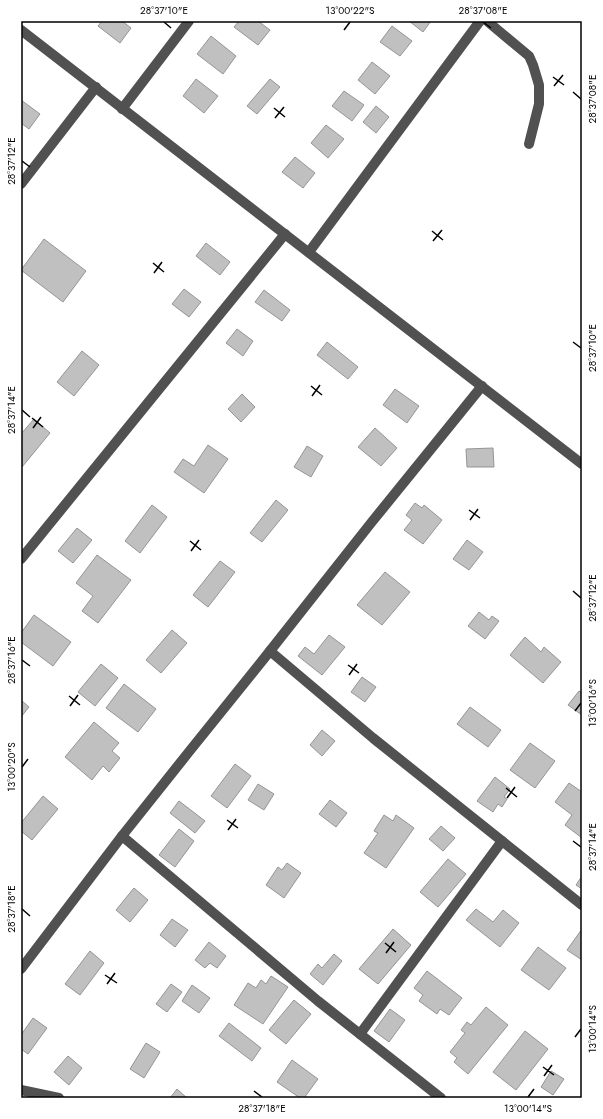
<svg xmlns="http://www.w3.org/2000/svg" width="603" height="1119" font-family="Jost,sans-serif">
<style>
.building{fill:#c0c0c0;stroke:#959595}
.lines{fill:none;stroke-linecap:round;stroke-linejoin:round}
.minor{stroke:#515151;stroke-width:10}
.ticks{fill:none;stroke:#000;stroke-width:1.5}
.neatline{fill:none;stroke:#000;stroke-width:1.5}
.ticks-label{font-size:10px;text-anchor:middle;fill:#000}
</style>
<rect width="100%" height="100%" fill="#fff"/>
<!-- building -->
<g class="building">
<polygon points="102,21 122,21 131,28 120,43 98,26"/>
<polygon points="239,21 258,21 270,30 258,45 234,27"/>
<polygon points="409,21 431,21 423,32"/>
<polygon points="392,26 412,41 400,56 380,42"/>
<polygon points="211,36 236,56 223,74 197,54"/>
<polygon points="372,62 390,76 375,94 358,80"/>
<polygon points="196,79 218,96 204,113 183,96"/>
<polygon points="270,79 280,87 257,114 247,106"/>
<polygon points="344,91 364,105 352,121 332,106"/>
<polygon points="21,100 40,114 29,129 21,123"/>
<polygon points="376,106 389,117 376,133 363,122"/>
<polygon points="326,125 344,139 328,158 311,143"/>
<polygon points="295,157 315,173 303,188 282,172"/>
<polygon points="44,239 86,271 63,302 21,270"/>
<polygon points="206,243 230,262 220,275 196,256"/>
<polygon points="184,289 201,302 189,317 172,304"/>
<polygon points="264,290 290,310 282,321 255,302"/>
<polygon points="237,329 253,341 243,356 226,343"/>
<polygon points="327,342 358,367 348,379 317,355"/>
<polygon points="82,351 99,365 74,396 57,382"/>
<polygon points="395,389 419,406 407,423 383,405"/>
<polygon points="242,394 255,407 241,422 228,409"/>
<polygon points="34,419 50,433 22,467 21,434"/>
<polygon points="375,428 397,448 381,466 358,447"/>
<polygon points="208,445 228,459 204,493 174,472 183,459 194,466"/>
<polygon points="307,446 323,456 311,477 294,467"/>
<polygon points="493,448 494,467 467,467 466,449"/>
<polygon points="276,500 288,510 262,542 250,533"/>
<polygon points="415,503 422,508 424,505 442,520 423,544 404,530 412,520 406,515"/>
<polygon points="152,505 167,517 140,553 125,541"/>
<polygon points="77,528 92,540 73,563 58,551"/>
<polygon points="467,540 483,552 469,570 453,559"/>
<polygon points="97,555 131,580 98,623 82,611 93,596 76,583"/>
<polygon points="220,561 235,572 208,607 193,595"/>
<polygon points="385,572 410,592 382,625 357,605"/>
<polygon points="479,612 489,620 492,616 499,621 485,639 468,626"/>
<polygon points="34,615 71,642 53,666 21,642 21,633"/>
<polygon points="172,630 187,643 161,673 146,660"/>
<polygon points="329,635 345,647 322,675 298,656 305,647 314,654"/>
<polygon points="525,637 541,652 544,647 561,662 543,683 510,655"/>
<polygon points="101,664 118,678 95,706 78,692"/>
<polygon points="362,677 376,687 365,702 351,692"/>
<polygon points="124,684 156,709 138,732 106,708"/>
<polygon points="579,691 582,693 582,715 568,705"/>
<polygon points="21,700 29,707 21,717"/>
<polygon points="470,707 501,730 488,747 457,724"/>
<polygon points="94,722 119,743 112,751 120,758 109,772 103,766 92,780 65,757"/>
<polygon points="322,730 335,741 322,756 310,745"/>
<polygon points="530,743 555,761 535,788 510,770"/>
<polygon points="235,764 251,776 227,808 211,796"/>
<polygon points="495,777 510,789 504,797 507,799 502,807 498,804 493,812 477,801"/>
<polygon points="569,783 582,792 582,838 565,825 572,815 555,802"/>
<polygon points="258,784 274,794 264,810 248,800"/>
<polygon points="43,796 58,809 32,840 21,831 21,823"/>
<polygon points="330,800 347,813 336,827 319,814"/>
<polygon points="179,801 205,821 195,833 170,813"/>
<polygon points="384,815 393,821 396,815 414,828 386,868 364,853 378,833 374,831"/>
<polygon points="441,826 455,838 443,851 429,839"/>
<polygon points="179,829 194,841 175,867 159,855"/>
<polygon points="448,859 466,874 438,907 420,892"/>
<polygon points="287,863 301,873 284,898 266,885 278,867 282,870"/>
<polygon points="582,876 582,889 576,885"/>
<polygon points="134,888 148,900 130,922 116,910"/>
<polygon points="476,909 493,922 503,910 519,923 500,947 466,920"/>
<polygon points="172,919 188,930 175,947 160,935"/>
<polygon points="393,929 411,945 378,984 359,969"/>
<polygon points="582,929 582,960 567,950"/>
<polygon points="209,942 226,956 217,968 210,963 205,968 195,960"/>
<polygon points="538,947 566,968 549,990 521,970"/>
<polygon points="90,951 104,963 80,995 65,984"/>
<polygon points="334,954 342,961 323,985 310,974 318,964 322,968"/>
<polygon points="427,971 462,998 449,1015 440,1009 437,1014 419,1001 423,995 414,988"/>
<polygon points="271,976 288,987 263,1024 234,1005 248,983 256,988 261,980 266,984"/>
<polygon points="171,984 182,992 167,1012 156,1004"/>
<polygon points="192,985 210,998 199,1013 182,1001"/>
<polygon points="294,1000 311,1014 286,1044 269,1030"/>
<polygon points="486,1007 508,1025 468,1074 454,1062 457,1058 450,1052 465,1033 461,1030 467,1022 471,1025"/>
<polygon points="390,1009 405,1020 389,1042 374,1031"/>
<polygon points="33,1018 47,1028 28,1054 21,1049 21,1035"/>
<polygon points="229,1023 261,1048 252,1061 219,1036"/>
<polygon points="525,1031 548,1049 516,1090 493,1072"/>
<polygon points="146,1043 160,1052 144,1078 130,1069"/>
<polygon points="68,1056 82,1068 69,1085 54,1072"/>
<polygon points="292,1060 318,1079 304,1098 300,1098 277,1082"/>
<polygon points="551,1071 564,1079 553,1095 541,1087"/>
<polygon points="177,1089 187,1098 170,1098"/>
</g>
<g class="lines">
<!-- minor -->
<g class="minor">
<polyline points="487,21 529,56 533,65 539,85 539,104 529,144"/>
<polyline points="21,30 582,464"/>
<polyline points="122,109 189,21"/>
<polyline points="21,184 96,87"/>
<polyline points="309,252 480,21"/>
<polyline points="21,559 285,234"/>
<polyline points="270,651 373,738 582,905"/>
<polyline points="122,836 318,1001 441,1098"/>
<polyline points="21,969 122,836 188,753 270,651 371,523 482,386"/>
<polyline points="360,1034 502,841"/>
<polyline points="21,1090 59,1098"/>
</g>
</g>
<!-- ticks -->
<path class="ticks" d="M164,22L171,28M483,22L491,28M344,30L350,22M553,77L564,85M554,86L563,75M573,92L581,99M274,108L285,117M275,118L284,107M22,161L30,167M432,231L443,240M433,241L442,230M153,263L164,272M154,273L162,262M573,342L581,348M311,386L322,395M312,396L320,385M22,410L30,417M32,418L43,427M33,428L41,417M469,510L480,518M470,520L478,509M190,541L201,550M191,551L199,540M573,591L581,598M22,660L30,666M348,665L359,673M349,675L357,664M69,696L80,705M70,706L78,695M575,711L581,703M22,767L28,759M506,788L517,797M507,798L515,787M227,820L238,828M228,830L236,819M573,841L581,847M22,909L30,916M385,943L396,952M386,953L394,942M105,975L117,983M107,984L115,973M575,1037L581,1029M543,1067L554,1075M544,1076L552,1065M254,1091L262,1097M528,1097L534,1089"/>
<!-- border -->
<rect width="603" height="1119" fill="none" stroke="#ffffff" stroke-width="44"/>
<rect x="22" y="22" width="559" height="1075" class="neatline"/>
<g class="ticks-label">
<text x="164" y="14">28°37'10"E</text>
<text x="350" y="14">13°00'22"S</text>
<text x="483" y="14">28°37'08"E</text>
<text transform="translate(592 99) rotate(-90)" y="4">28°37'08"E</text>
<text transform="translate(11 161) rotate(-90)" y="4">28°37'12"E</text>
<text transform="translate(592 348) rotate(-90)" y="4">28°37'10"E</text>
<text transform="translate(11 410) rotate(-90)" y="4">28°37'14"E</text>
<text transform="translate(592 598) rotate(-90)" y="4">28°37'12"E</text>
<text transform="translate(11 660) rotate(-90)" y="4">28°37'16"E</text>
<text transform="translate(592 703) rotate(-90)" y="4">13°00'16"S</text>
<text transform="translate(11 767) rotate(-90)" y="4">13°00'20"S</text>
<text transform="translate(592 847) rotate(-90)" y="4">28°37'14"E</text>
<text transform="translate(11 909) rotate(-90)" y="4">28°37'18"E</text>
<text transform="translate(592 1029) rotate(-90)" y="4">13°00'14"S</text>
<text x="262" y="1112">28°37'18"E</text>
<text x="528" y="1112">13°00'14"S</text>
</g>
</svg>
